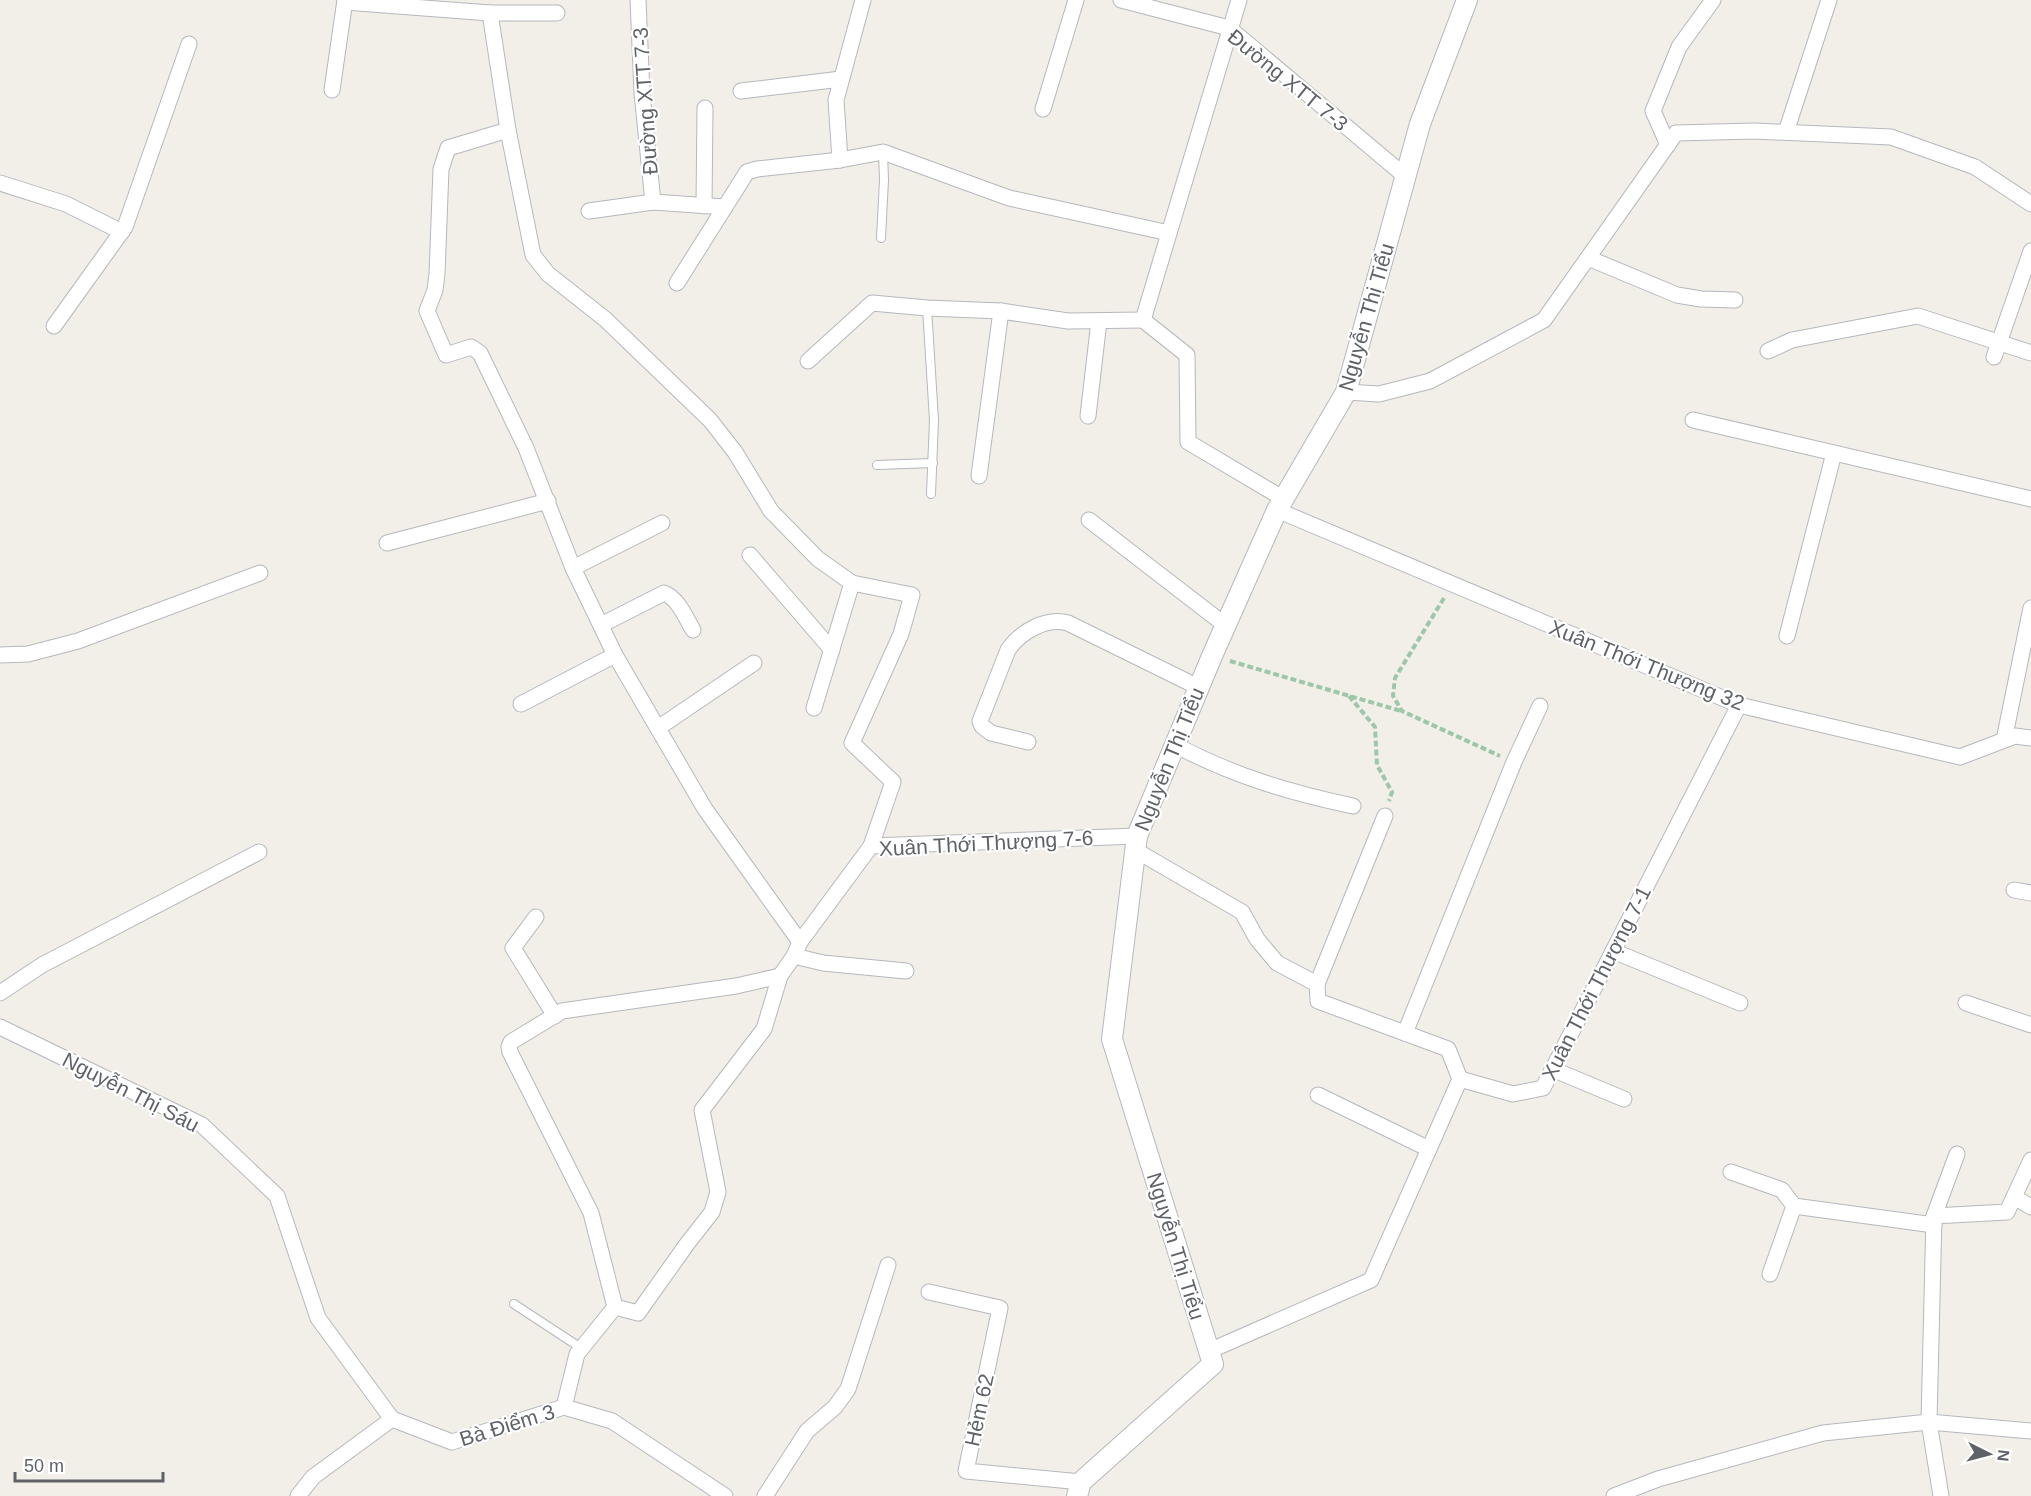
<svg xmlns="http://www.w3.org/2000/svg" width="2031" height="1496" font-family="Helvetica,sans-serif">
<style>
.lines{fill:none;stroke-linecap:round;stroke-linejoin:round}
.service-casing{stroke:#b5b8bc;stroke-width:10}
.minor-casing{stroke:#b5b8bc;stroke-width:17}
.tertiary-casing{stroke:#b5b8bc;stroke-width:22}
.path{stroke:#9cc7a9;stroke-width:4;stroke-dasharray:6 3;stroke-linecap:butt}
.service{stroke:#fff;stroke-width:8}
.minor{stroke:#fff;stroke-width:15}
.tertiary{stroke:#fff;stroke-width:20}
.labels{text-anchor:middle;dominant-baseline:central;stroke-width:4.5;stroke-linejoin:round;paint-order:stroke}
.street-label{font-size:21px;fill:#5f6368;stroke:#fff}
</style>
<rect width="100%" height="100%" fill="#f1efe8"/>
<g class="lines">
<!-- service casing -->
<g class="service-casing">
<g id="service">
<polyline points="881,238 884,180 883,152"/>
<polyline points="927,308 934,420 931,494"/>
<polyline points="877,465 933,463"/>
<polyline points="514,1304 581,1348"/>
</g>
</g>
<!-- minor casing -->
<g class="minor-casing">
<g id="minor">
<polyline points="638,0 642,93 653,202"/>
<polyline points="1121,0 1229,28 1405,176"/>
<polyline points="1239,0 1143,320 1187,355 1188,442 1284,499"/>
<polyline points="345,2 490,13 508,130 533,255 548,274 605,319 710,420 735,452 771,511 818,559 852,583 912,595 901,634 852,743 893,782 871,846"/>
<polyline points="490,13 557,13"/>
<polyline points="332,90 345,0"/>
<polyline points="741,91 841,79"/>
<polyline points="1043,109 1076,0"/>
<polyline points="508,130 448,148 441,169 437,274 435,290 427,311 446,355 471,347 480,353 526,448 573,568 615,655 705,809 800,942"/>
<polyline points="1786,132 1829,0"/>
<polyline points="1668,145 1653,111 1679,47 1713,0"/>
<polyline points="840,160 836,100 863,0"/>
<polyline points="0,183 66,204 122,232"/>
<polyline points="704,206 705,108"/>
<polyline points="589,211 653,202 725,207"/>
<polyline points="1588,258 1677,295 1701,299 1735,300"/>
<polyline points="677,283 747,172 757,169 840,160 883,152 1009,198 1169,233"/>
<polyline points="54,326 125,227 189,44"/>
<polyline points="1768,351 1792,340 1918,316 2031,353"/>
<polyline points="1994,357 2031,251"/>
<polyline points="808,361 872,303 927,308 1001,311 1068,321 1143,320"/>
<polyline points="1346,392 1379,394 1430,381 1544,320 1676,133 1754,131 1891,137 1975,167 2031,204"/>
<polyline points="1088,416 1099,321"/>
<polyline points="1693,420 2031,499"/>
<polyline points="979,476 1001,311"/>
<polyline points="1277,510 1739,705 1960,757 2015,736 2031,738"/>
<polyline points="1089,520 1225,625"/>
<polyline points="387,543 548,501"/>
<polyline points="750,555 832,650"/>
<polyline points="573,568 662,523"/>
<path d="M601,625L664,593C678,598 686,618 693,630"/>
<polyline points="1787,636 1834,453"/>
<polyline points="0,655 28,654 78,641 260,573"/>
<polyline points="521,704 615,655"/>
<polyline points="814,708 852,583"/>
<polyline points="658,728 754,663"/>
<polyline points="2004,740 2031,608"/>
<path d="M1028,742L991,733L982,726L980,721L1008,650C1020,632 1046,617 1068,623L1198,687"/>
<path d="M1175,745C1234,776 1288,792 1353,806"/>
<polyline points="1135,850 1242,912 1257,939 1277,963 1317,984 1385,816"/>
<polyline points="2014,890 2031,893"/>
<polyline points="536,917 513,948 555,1016"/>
<polyline points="1613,951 1740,1003"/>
<polyline points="794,956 823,963 906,971"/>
<polyline points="1317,984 1318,1001 1448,1049 1460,1079"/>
<polyline points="0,993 42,965 259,852"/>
<polyline points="1966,1003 2031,1025"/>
<polyline points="0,1027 202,1125 277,1196 318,1318 392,1419"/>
<polyline points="1405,1033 1514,762 1540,706"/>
<polyline points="1552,1069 1624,1099"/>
<polyline points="1318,1095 1429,1149"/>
<polyline points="1731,1172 1782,1190 1794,1206"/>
<polyline points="2014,1197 2031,1207"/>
<polyline points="1934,1216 1957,1154"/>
<polyline points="1770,1274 1794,1206 1934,1225"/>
<polyline points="929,1292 1000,1308 966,1471 1081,1482"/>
<polyline points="615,1307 638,1313 687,1244 712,1212 718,1192 702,1110 764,1029 780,976 794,956 800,942 871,846 1137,836"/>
<polyline points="615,1307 591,1213 510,1052 509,1047 511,1042 562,1011 736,986 780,976"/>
<polyline points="1209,1351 1371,1280 1460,1079 1513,1094 1543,1088 1739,705"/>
<polyline points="564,1407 577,1354 615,1307"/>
<polyline points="392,1419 452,1442 564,1407 612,1421 725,1496"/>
<polyline points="298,1496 313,1477 392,1419"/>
<polyline points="765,1496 807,1431 835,1407 848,1389 888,1265"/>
<polyline points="1614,1496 1658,1479 1823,1433 1929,1422 2031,1431"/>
<polyline points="1941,1496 1929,1422 1934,1216 2007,1212 2031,1160"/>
</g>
</g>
<!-- tertiary casing -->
<g class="tertiary-casing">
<polyline id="tertiary" points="1077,1496 1081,1482 1213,1364 1112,1039 1137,836 1212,656 1277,510 1346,392 1420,124 1467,0"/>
</g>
<!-- path -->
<g class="path">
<polyline points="1444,598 1395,678 1393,696 1402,711 1500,756"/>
<polyline points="1230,661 1401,711"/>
<polyline points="1349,696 1375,727 1377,765 1392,792 1389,801"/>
</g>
<!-- service -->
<use href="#service" class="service"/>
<!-- minor -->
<use href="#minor" class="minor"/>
<!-- tertiary -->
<use href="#tertiary" class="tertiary"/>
</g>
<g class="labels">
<!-- street labels -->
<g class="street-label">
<text transform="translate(1288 80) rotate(39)">Đường XTT 7-3</text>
<text transform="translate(645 101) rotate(-94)">Đường XTT 7-3</text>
<text transform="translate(1366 317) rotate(-74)">Nguyễn Thị Tiểu</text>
<text transform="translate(1647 665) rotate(22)">Xuân Thới Thượng 32</text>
<text transform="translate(1169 759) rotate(-68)">Nguyễn Thị Tiểu</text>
<text transform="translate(986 843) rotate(-3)">Xuân Thới Thượng 7-6</text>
<text transform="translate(1596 983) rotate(-63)">Xuân Thới Thượng 7-1</text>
<text transform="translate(131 1092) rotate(27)">Nguyễn Thị Sáu</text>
<text transform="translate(1176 1246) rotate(73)">Nguyễn Thị Tiểu</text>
<text transform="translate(979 1410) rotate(-78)">Hẻm 62</text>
<text transform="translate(507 1425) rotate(-17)">Bà Điểm 3</text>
</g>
</g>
<!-- north arrow -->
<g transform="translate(1989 1454) rotate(96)" stroke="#ffffff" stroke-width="4.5" paint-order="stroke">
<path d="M0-4.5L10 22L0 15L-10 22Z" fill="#5f6368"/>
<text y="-9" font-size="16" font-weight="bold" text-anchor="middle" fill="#5f6368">N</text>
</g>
<!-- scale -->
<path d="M15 1472v9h148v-9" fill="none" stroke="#5f6368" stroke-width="3"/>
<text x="24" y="1472" font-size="18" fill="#5f6368" stroke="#ffffff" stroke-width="4.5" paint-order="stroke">50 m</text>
</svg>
